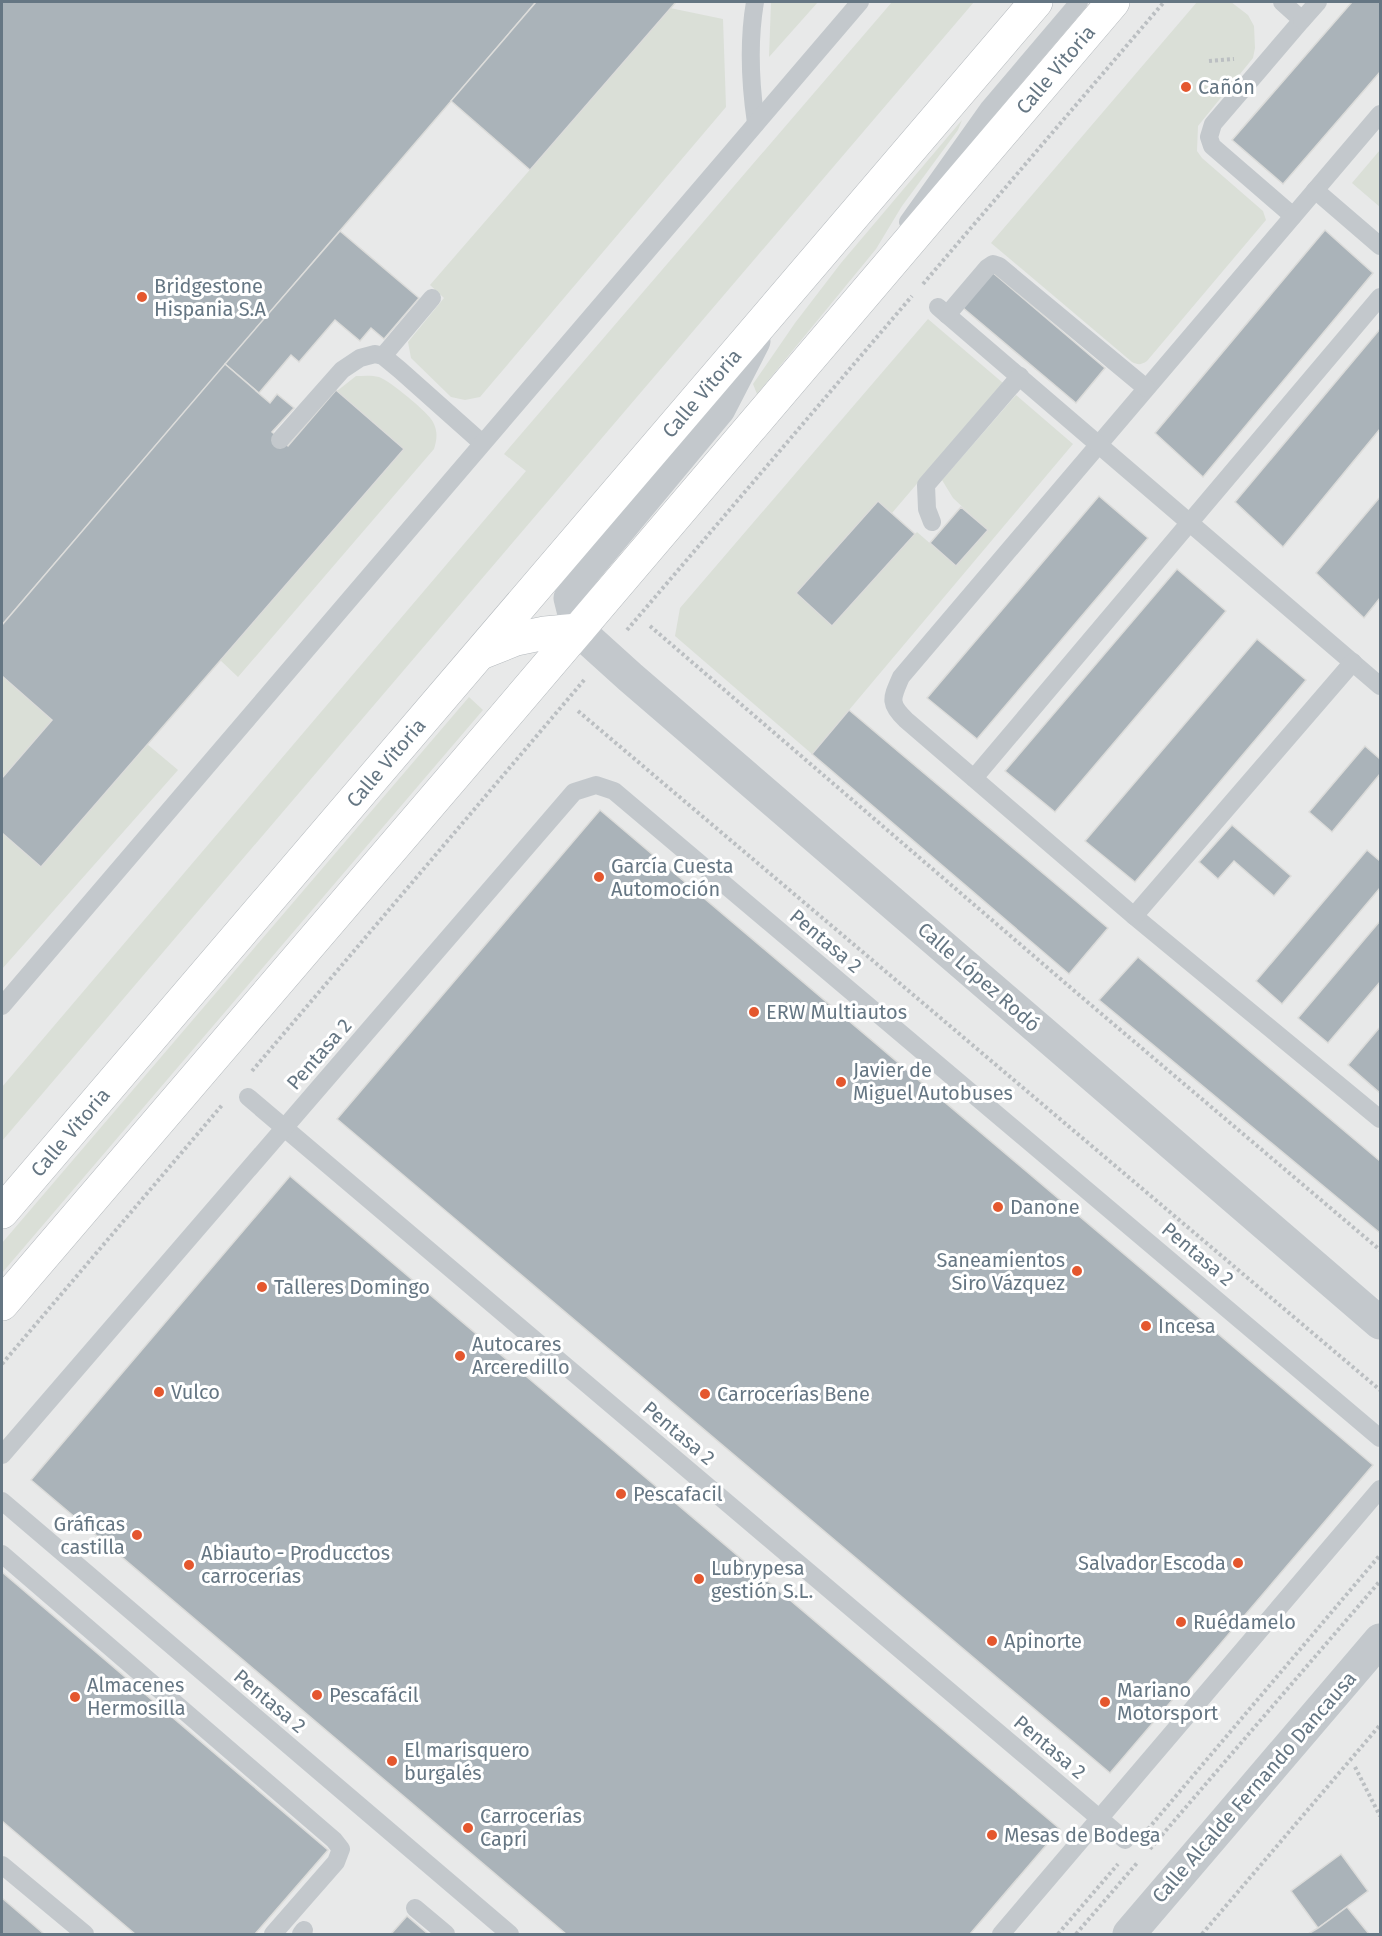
<svg xmlns="http://www.w3.org/2000/svg" width="1382" height="1936" font-family="'Fira Sans',sans-serif">
<style>
.built{fill:#e8e9e9}
.green{fill:#dadfd7}
.building{fill:#aab3b9;stroke:#dcdcda;stroke-width:1.5}
.lines{fill:none;stroke-linecap:round;stroke-linejoin:round}
.highway-casing{stroke:#b4b9bd;stroke-width:34}
.path{stroke:#bbbfc2;stroke-width:4;stroke-dasharray:3 3;stroke-linecap:butt}
.lane{stroke:#c3c8cc;stroke-width:18}
.street{stroke:#c3c8cc;stroke-width:33}
.highway{stroke:#fff;stroke-width:33}
.poi-dot{fill:#e4572e;stroke:#fff;stroke-width:2}
.labels{text-anchor:middle;dominant-baseline:central;stroke-width:6;stroke-linejoin:round;paint-order:stroke}
.street-label{font-size:20px;fill:#657683;stroke:#fff}
.poi-label{font-size:20px;fill:#657683;stroke:#fff;text-anchor:start}
</style>
<rect width="100%" height="100%" fill="#fafaf8"/>
<!-- built -->
<rect class="built" x="2" y="2" width="1378" height="1932"/>
<!-- green -->
<g class="green">
<polygon points="771,2 818,2 769,57"/>
<polygon points="892,2 974,2 2,1141 2,1087 526,471 504,454"/>
<path d="M1197,2H1231L1248,15L1254,26L1255,48L1253,58L1198,126L1197,151L1202,158L1263,211L1266,220L1147,361C1141,365 1138,365 1132,362L991,243Z"/>
<polygon points="670,8 723,19 726,107 480,397 465,400 451,397 411,358 408,342 444,298 430,285"/>
<polygon points="962,120 958,130 902,206 876,249 757,394 753,384 795,323 841,263"/>
<polygon points="1380,150 1380,207 1352,183"/>
<polygon points="928,319 1003,383 892,513 878,502 796,593 832,626 917,532 956,566 987,530 953,498 942,480 1016,395 1073,444 812,754 675,636 680,608"/>
<path d="M356,376C364,376 371,375 379,377C389,380 429,413 433,422C438,432 437,439 434,449L238,677L220,660L404,449L337,391Z"/>
<polygon points="2,676 52,720 2,778"/>
<polygon points="469,697 483,710 2,1273 2,1243"/>
<polygon points="147,744 178,770 2,969 2,833 40,866"/>
</g>
<!-- building -->
<g class="building">
<polygon points="2,2 536,2 2,625"/>
<polygon points="536,2 676,2 530,170 451,101"/>
<polygon points="1352,2 1380,2 1380,72 1283,184 1232,140"/>
<polygon points="1325,230 1373,273 1203,477 1155,433"/>
<polygon points="340,231 419,298 384,339 371,328 360,341 335,320 299,362 291,355 259,393 225,364"/>
<polygon points="992,272 1105,368 1076,403 962,307"/>
<polygon points="1380,329 1380,429 1283,547 1235,502"/>
<polygon points="225,364 270,403 277,394 294,408 272,432 288,446 336,390 404,449 41,867 2,833 2,778 52,720 2,676 2,625"/>
<polygon points="1099,496 1148,538 977,739 927,698"/>
<polygon points="1380,497 1380,598 1364,618 1316,573"/>
<polygon points="878,501 915,534 832,626 796,593"/>
<polygon points="961,507 988,530 956,566 930,543"/>
<polygon points="1177,569 1226,611 1055,812 1005,771"/>
<polygon points="1257,639 1306,680 1135,882 1085,841"/>
<polygon points="849,710 1108,928 1069,974 812,754"/>
<polygon points="1365,746 1380,759 1380,774 1332,832 1309,812"/>
<polygon points="600,810 1373,1465 1110,1773 337,1119"/>
<polygon points="1232,825 1291,876 1274,896 1234,861 1218,879 1199,862"/>
<polygon points="1367,850 1380,861 1380,888 1282,1004 1256,981"/>
<polygon points="1380,921 1380,982 1328,1043 1298,1018"/>
<polygon points="1138,957 1380,1161 1380,1233 1099,1000"/>
<polygon points="1380,1027 1380,1093 1348,1065"/>
<polygon points="290,1176 1060,1829 970,1934 566,1934 31,1480"/>
<polygon points="2,1572 328,1850 255,1934 135,1934 2,1821"/>
<polygon points="1341,1854 1368,1891 1318,1928 1291,1891"/>
<polygon points="2,1898 44,1934 2,1934"/>
<polygon points="1347,1907 1369,1934 1308,1934 1318,1928"/>
<polygon points="407,1916 428,1934 391,1934"/>
</g>
<g class="lines">
<!-- highway casing -->
<g class="highway-casing">
<g id="highway">
<polyline points="481,653 516,639 545,633 578,630"/>
<path id="s1" d="M2,1212L1036,2"/>
<path id="s2" d="M2,1304L494,729L1113,2"/>
</g>
</g>
<!-- path -->
<g class="path">
<polyline points="1209,61 1234,59"/>
<polyline points="923,284 1164,2"/>
<polyline points="650,626 1078,994 1380,1250"/>
<polyline points="627,630 912,296"/>
<polyline points="578,711 1380,1390"/>
<polyline points="252,1071 585,679"/>
<polyline points="2,1364 223,1104"/>
<polyline points="1355,1767 1380,1816"/>
<polyline points="1148,1829 1380,1555"/>
<polyline points="1150,1849 1380,1581"/>
<polyline points="1058,1934 1118,1864"/>
<polyline points="1076,1934 1137,1863"/>
<polyline points="1202,1934 1380,1725"/>
</g>
<!-- lane -->
<g class="lane">
<path d="M755,2C748,43 750,82 756,123"/>
<polyline points="1282,2 1302,20 1213,124 1209,137 1212,146 1293,216"/>
<polyline points="1302,20 1318,2"/>
<path d="M1380,114L901,677C892,698 888,703 906,720L1134,916L1380,1119"/>
<polyline points="1315,190 1380,246"/>
<polyline points="908,222 989,108 1079,2"/>
<polyline points="938,307 1380,686"/>
<polyline points="947,315 987,268 993,264 999,266 1146,388"/>
<polyline points="383,356 432,298"/>
<polyline points="280,440 342,370 360,358 375,354 383,356 400,370 482,443"/>
<polyline points="932,522 927,509 926,485 1020,376"/>
<polyline points="974,778 1380,297"/>
<polyline points="1134,916 1353,662"/>
<polyline points="2,1006 860,2"/>
<polyline points="248,1097 1125,1840"/>
<polyline points="2,1455 574,792 596,785 614,791 1380,1438"/>
<polyline points="2,1501 510,1934"/>
<polyline points="2,1554 334,1840 341,1849 336,1862 273,1934"/>
<polyline points="2,1865 85,1934"/>
<polyline points="415,1908 446,1934"/>
<polyline points="301,1934 304,1930"/>
<polyline points="1001,1934 1380,1489"/>
</g>
<!-- street -->
<g class="street">
<polyline points="754,341 719,409 582,574 570,598 578,630 630,677 1380,1323"/>
<polyline points="1129,1934 1380,1640"/>
</g>
<!-- highway -->
<use href="#highway" class="highway"/>
</g>
<!-- markers -->
<g class="poi-dot">
<circle cx="1186" cy="87" r="6"/>
<circle cx="142" cy="297" r="6"/>
<circle cx="599" cy="877" r="6"/>
<circle cx="754" cy="1012" r="6"/>
<circle cx="841" cy="1082" r="6"/>
<circle cx="998" cy="1207" r="6"/>
<circle cx="1077" cy="1271" r="6"/>
<circle cx="262" cy="1287" r="6"/>
<circle cx="1146" cy="1326" r="6"/>
<circle cx="460" cy="1356" r="6"/>
<circle cx="159" cy="1392" r="6"/>
<circle cx="705" cy="1394" r="6"/>
<circle cx="621" cy="1494" r="6"/>
<circle cx="137" cy="1535" r="6"/>
<circle cx="1238" cy="1563" r="6"/>
<circle cx="189" cy="1565" r="6"/>
<circle cx="699" cy="1579" r="6"/>
<circle cx="1181" cy="1622" r="6"/>
<circle cx="992" cy="1641" r="6"/>
<circle cx="317" cy="1695" r="6"/>
<circle cx="75" cy="1697" r="6"/>
<circle cx="1105" cy="1702" r="6"/>
<circle cx="392" cy="1761" r="6"/>
<circle cx="468" cy="1828" r="6"/>
<circle cx="992" cy="1835" r="6"/>
</g>
<g class="labels">
<!-- street labels -->
<g class="street-label">
<text stroke="none"><textPath href="#s2" startOffset="1623">Calle Vitoria</textPath></text>
<text stroke="none"><textPath href="#s1" startOffset="1077">Calle Vitoria</textPath></text>
<text stroke="none"><textPath href="#s1" startOffset="591">Calle Vitoria</textPath></text>
<text transform="translate(826 941) rotate(40)">Pentasa 2</text>
<text transform="translate(979 977) rotate(41)">Calle López Rodó</text>
<text transform="translate(319 1054) rotate(-49)">Pentasa 2</text>
<text stroke="none"><textPath href="#s1" startOffset="105">Calle Vitoria</textPath></text>
<text transform="translate(1198 1254) rotate(40)">Pentasa 2</text>
<text transform="translate(679 1433) rotate(40)">Pentasa 2</text>
<text transform="translate(270 1701) rotate(40)">Pentasa 2</text>
<text transform="translate(1050 1747) rotate(40)">Pentasa 2</text>
<text transform="translate(1254 1787) rotate(-49)">Calle Alcalde Fernando Dancausa</text>
</g>
<!-- poi labels -->
<g class="poi-label">
<text x="1198" y="87">Cañón</text>
<text x="154" y="286">Bridgestone<tspan x="154" dy="23">Hispania S.A</tspan></text>
<text x="611" y="866">García Cuesta<tspan x="611" dy="23">Automoción</tspan></text>
<text x="766" y="1012">ERW Multiautos</text>
<text x="853" y="1070">Javier de<tspan x="853" dy="23">Miguel Autobuses</tspan></text>
<text x="1010" y="1207">Danone</text>
<text x="1065" y="1260" text-anchor="end">Saneamientos<tspan x="1065" dy="23">Siro Vázquez</tspan></text>
<text x="274" y="1287">Talleres Domingo</text>
<text x="1158" y="1326">Incesa</text>
<text x="472" y="1344">Autocares<tspan x="472" dy="23">Arceredillo</tspan></text>
<text x="171" y="1392">Vulco</text>
<text x="717" y="1394">Carrocerías Bene</text>
<text x="633" y="1494">Pescafacil</text>
<text x="125" y="1524" text-anchor="end">Gráficas<tspan x="125" dy="23">castilla</tspan></text>
<text x="201" y="1553">Abiauto - Producctos<tspan x="201" dy="23">carrocerías</tspan></text>
<text x="1226" y="1563" text-anchor="end">Salvador Escoda</text>
<text x="711" y="1568">Lubrypesa<tspan x="711" dy="23">gestión S.L.</tspan></text>
<text x="1193" y="1622">Ruédamelo</text>
<text x="1004" y="1641">Apinorte</text>
<text x="87" y="1685">Almacenes<tspan x="87" dy="23">Hermosilla</tspan></text>
<text x="1117" y="1690">Mariano<tspan x="1117" dy="23">Motorsport</tspan></text>
<text x="329" y="1695">Pescafácil</text>
<text x="404" y="1750">El marisquero<tspan x="404" dy="23">burgalés</tspan></text>
<text x="480" y="1816">Carrocerías<tspan x="480" dy="23">Capri</tspan></text>
<text x="1004" y="1835">Mesas de Bodega</text>
</g>
</g>
<!-- border -->
<rect width="1382" height="1936" fill="none" stroke="#657683" stroke-width="6"/>
</svg>
